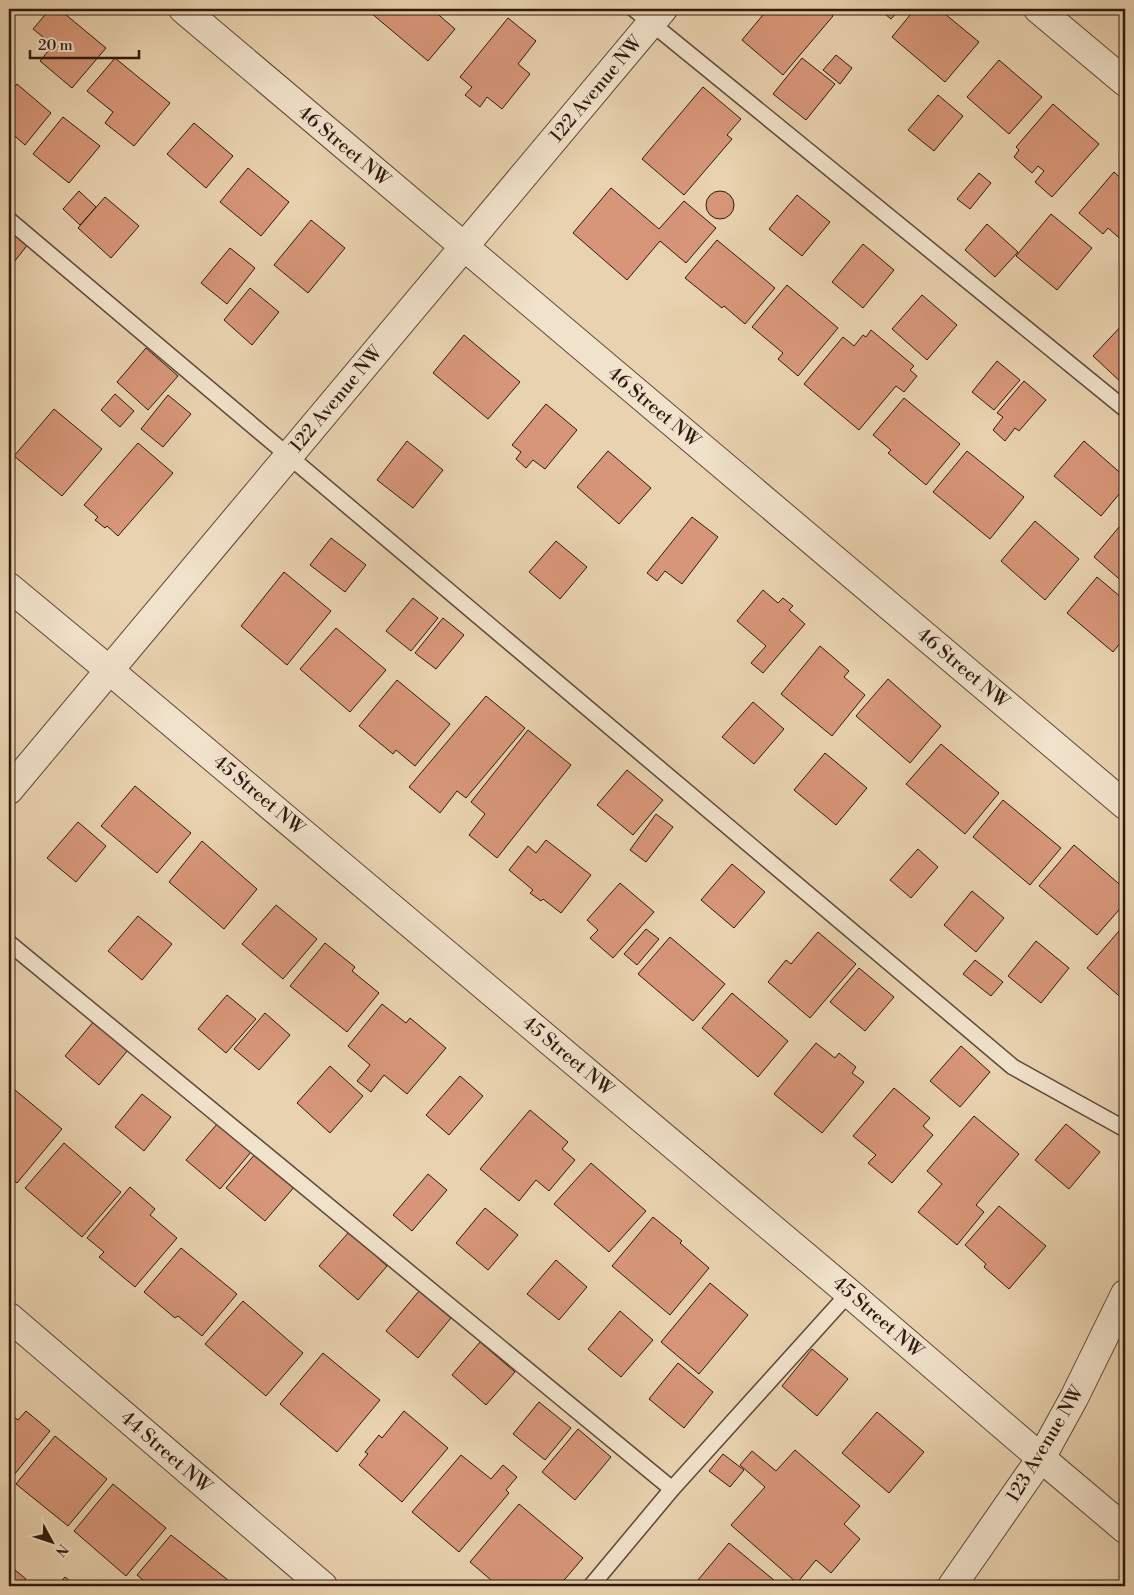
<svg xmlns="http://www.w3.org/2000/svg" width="1134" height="1595" font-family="'Libre Bodoni',serif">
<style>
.building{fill:#d79679;stroke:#2f190f}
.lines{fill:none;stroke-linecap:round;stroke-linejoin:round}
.service-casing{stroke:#5e4737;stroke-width:18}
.minor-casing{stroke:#5e4737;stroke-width:30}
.service{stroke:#f1e2cb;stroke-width:15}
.minor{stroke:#f1e2cb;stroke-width:28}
.labels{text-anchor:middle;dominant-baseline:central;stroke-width:4;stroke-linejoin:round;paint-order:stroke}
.street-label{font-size:19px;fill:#2f190f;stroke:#f1e2cb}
</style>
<rect width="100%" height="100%" fill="#e9d2af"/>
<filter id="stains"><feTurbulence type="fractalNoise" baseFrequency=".004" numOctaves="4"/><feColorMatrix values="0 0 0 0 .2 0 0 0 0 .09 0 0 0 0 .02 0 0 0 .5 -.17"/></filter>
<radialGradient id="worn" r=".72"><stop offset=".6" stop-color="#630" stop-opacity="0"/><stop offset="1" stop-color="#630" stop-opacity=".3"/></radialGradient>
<!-- building -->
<g class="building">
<polygon points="50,9 59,9 106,48 72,88 40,61 53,45 33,29"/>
<polygon points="375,9 434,9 433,10 455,29 428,61 371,13"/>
<polygon points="768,9 825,9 833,16 783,75 742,40"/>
<polygon points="879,9 900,9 891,19"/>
<polygon points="915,9 939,9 979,42 945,82 892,37"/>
<polygon points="508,18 536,41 518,64 530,74 502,109 487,97 480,107 465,95 472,87 460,77"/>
<polygon points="836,55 852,68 840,84 823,70"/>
<polygon points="115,58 170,103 134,146 105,123 113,112 87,91"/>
<polygon points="802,58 835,84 806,120 773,94"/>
<polygon points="999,60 1042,97 1009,134 967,97"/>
<polygon points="17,84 51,113 25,145 9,131 9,94"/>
<polygon points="703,87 741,119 727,135 732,139 684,195 642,159"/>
<polygon points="938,95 963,116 934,151 908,130"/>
<polygon points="1053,104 1099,144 1052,197 1035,182 1044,171 1038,166 1032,173 1014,157 1019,150 1016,147"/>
<polygon points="63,117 100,146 69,183 33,154"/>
<polygon points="194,123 233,156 206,188 167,154"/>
<polygon points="248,168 289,202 261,236 220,202"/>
<polygon points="1114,172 1125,182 1125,243 1108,228 1103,234 1079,213"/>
<polygon points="979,173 991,183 970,209 957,199"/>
<polygon points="611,188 659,229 684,201 716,228 686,263 660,241 627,280 573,233"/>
<circle cx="720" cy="205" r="14"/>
<polygon points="79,191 96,207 80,225 63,209"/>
<polygon points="797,195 830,222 802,256 769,229"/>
<polygon points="105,197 139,226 111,258 78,228"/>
<polygon points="1051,214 1092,248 1057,290 1016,256"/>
<polygon points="311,220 345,248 308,293 274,265"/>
<polygon points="987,224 1018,252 995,277 965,250"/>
<polygon points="15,231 29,243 14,262 9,257 9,239"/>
<polygon points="717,240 775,288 745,324 724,306 722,308 685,278"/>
<polygon points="863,244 894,270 863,308 832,282"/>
<polygon points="230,248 255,268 227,304 201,283"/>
<polygon points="787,285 838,328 798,376 778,359 783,353 752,327"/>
<polygon points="250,288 279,312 252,345 224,320"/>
<polygon points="922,295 957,325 927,360 892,329"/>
<polygon points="1124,323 1125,381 1123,384 1093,356"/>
<polygon points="871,330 914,366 910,370 917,376 904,392 896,386 859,430 804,384 843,337 854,346 863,335 866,337"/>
<polygon points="464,335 520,382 488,419 433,373"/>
<polygon points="146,348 178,376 148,410 117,382"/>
<polygon points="997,361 1020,380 994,410 972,392"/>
<polygon points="1024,381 1046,400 1019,431 1015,428 1005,441 993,430 1003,417 997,413"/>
<polygon points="115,394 134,411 120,427 101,410"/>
<polygon points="168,395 191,414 163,447 141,429"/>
<polygon points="904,398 960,444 926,485 888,453 891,450 873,435"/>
<polygon points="546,404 577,430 545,469 533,460 526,468 516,459 521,452 512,445"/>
<polygon points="54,409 102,449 62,496 14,456"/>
<polygon points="407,441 443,470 413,508 377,480"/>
<polygon points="1084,441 1125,477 1125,487 1101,516 1054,476"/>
<polygon points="138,443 173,473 118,536 107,526 105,528 95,520 98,517 84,505"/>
<polygon points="608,451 651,488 619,524 577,487"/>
<polygon points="967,451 1024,497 990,539 933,492"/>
<polygon points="692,517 718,537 682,584 665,571 657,581 647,573"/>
<polygon points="1035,521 1079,559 1045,600 1001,561"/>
<polygon points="1119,527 1125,532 1125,584 1094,557"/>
<polygon points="331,538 366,565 345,592 310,565"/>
<polygon points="556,541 587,567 560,599 529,572"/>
<polygon points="284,572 331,611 287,665 241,626"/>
<polygon points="1097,577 1122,598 1125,594 1125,637 1113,652 1067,613"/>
<polygon points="763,590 778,603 783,598 793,606 789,610 805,624 763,673 751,663 766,646 737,621"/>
<polygon points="413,598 438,618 411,651 386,631"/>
<polygon points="443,618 464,635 436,669 415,653"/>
<polygon points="336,628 386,670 350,712 300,669"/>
<polygon points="820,646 849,671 844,677 865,695 832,736 781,694"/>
<polygon points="888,679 941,726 910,763 856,716"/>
<polygon points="397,680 450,724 415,766 396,750 393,754 359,726"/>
<polygon points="486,696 525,728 466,798 457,791 440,813 409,787"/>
<polygon points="753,702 784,729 754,764 722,737"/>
<polygon points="528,730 571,765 497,858 469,835 485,814 471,802"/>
<polygon points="941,744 999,793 965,834 906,784"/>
<polygon points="825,753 867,788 836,825 794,790"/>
<polygon points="627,770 663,800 633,835 597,805"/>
<polygon points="135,786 191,833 157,873 101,826"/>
<polygon points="1003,800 1061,848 1030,885 973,837"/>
<polygon points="656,814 673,827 646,862 630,850"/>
<polygon points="78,822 106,846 76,882 47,858"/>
<polygon points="546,840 591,875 561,913 543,899 541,901 530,893 533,890 509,870 528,846 536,853"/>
<polygon points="202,841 257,889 224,929 169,882"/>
<polygon points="1074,845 1125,889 1125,903 1097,935 1039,886"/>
<polygon points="918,849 938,867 911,898 890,880"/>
<polygon points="732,864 765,892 734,928 701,900"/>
<polygon points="620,883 654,912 613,958 590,938 598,930 587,920"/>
<polygon points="972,891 1004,918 976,952 944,925"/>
<polygon points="276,905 317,939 283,979 242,944"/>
<polygon points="138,916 172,944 142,980 108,951"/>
<polygon points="1125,924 1125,1001 1087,968"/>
<polygon points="646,929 659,939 637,965 624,954"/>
<polygon points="818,932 856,964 810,1018 768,982 786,960 791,964"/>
<polygon points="670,937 725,984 693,1021 638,974"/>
<polygon points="1036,941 1069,968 1041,1003 1008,976"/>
<polygon points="325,943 355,967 352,971 379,993 347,1032 290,986"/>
<polygon points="975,960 1003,982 991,996 963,974"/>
<polygon points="859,968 894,997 865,1031 830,1002"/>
<polygon points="732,993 788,1041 758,1077 702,1028"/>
<polygon points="227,995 256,1019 226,1053 198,1029"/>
<polygon points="382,1004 406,1023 410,1018 446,1048 407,1094 384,1075 371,1092 357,1081 370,1065 348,1046"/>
<polygon points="265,1013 290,1035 259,1070 234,1049"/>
<polygon points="94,1021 128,1050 99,1085 65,1056"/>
<polygon points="816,1043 835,1058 839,1053 856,1067 852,1073 864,1082 822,1133 774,1094"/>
<polygon points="961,1046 990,1072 960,1107 930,1081"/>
<polygon points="330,1066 363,1096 330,1133 297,1103"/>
<polygon points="460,1076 483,1096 449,1135 426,1115"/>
<polygon points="9,1085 62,1129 17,1183 9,1176"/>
<polygon points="894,1088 930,1118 923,1126 933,1135 892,1183 868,1163 876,1155 853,1136"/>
<polygon points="142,1094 171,1117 144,1151 115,1127"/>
<polygon points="530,1110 568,1142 562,1149 575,1160 549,1191 536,1180 519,1201 480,1169"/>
<polygon points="974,1116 1019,1154 976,1205 984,1212 957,1245 918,1212 942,1184 927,1171"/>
<polygon points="218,1123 251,1152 220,1189 186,1160"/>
<polygon points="1066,1124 1100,1152 1069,1189 1035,1160"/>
<polygon points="64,1143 121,1192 82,1237 25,1188"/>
<polygon points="256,1153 295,1186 265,1221 226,1188"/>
<polygon points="591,1163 646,1211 609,1252 554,1204"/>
<polygon points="428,1174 447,1190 412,1231 393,1215"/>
<polygon points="130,1187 155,1209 150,1215 177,1238 135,1287 99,1257 104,1252 87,1238"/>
<polygon points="999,1206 1046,1246 1009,1289 984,1267 986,1264 965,1245"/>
<polygon points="485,1208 518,1235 488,1270 456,1243"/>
<polygon points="653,1217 682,1241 680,1243 709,1268 670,1315 612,1266"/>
<polygon points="349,1232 387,1266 358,1300 319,1266"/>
<polygon points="181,1248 237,1294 202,1336 178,1316 175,1318 144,1292"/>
<polygon points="556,1260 587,1287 559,1320 527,1294"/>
<polygon points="710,1283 748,1315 699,1374 661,1342"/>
<polygon points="419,1291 451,1318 418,1358 386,1331"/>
<polygon points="243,1301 303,1353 266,1396 205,1344"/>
<polygon points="620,1311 653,1340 621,1377 588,1349"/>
<polygon points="480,1342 515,1372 486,1405 452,1375"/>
<polygon points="812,1349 848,1379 817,1416 782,1386"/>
<polygon points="323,1353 380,1400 337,1452 280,1404"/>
<polygon points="678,1363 713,1392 684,1428 649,1399"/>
<polygon points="539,1402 571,1428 545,1460 513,1434"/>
<polygon points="26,1411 50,1431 9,1481 9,1413 18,1420"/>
<polygon points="404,1411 448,1448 402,1502 359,1465 368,1454 365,1452 379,1435 382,1438"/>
<polygon points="877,1412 924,1452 889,1493 842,1453"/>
<polygon points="578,1429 611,1457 575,1500 542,1472"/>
<polygon points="55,1436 107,1479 68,1526 16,1484"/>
<polygon points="795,1450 860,1506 844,1524 860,1539 831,1573 816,1560 797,1583 731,1525 765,1487 740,1465 752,1451 776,1471"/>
<polygon points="723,1454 744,1470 730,1487 709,1471"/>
<polygon points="461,1455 491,1479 503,1465 517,1477 506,1490 509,1493 459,1552 412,1512"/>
<polygon points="113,1484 166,1528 126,1576 74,1531"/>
<polygon points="519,1504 583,1558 559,1586 498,1586 470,1562"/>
<polygon points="171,1535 228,1580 222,1586 150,1586 137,1575"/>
<polygon points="729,1543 781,1586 693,1586"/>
<polygon points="9,1565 26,1579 20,1586 9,1586"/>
<polygon points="65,1577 76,1586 57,1586"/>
</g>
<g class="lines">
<!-- service casing -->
<g class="service-casing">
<g id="service">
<polyline points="634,9 1125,409"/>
<polyline points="9,220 1013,1067 1125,1129"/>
<polyline points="9,943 672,1489"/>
<polyline points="591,1586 672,1489 849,1293"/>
</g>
</g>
<!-- minor casing -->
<g class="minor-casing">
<g id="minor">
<polyline points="183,9 1125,805"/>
<polyline points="1038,9 1125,82"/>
<polyline points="9,587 109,670 849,1293 1041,1458 1125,1529"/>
<polyline points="9,790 663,9"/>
<polyline points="9,1317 323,1586"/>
<polyline points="952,1586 1041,1458 1074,1398 1125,1294"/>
</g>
</g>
<!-- service -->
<use href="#service" class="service"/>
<!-- minor -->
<use href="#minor" class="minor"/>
</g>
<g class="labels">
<!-- street labels -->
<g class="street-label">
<text transform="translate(596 89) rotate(-50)">122 Avenue NW</text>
<text transform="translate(344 146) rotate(40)">46 Street NW</text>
<text transform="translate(336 399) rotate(-50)">122 Avenue NW</text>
<text transform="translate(654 407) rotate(40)">46 Street NW</text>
<text transform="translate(963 668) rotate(40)">46 Street NW</text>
<text transform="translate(259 795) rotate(40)">45 Street NW</text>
<text transform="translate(568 1056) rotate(40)">45 Street NW</text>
<text transform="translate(878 1317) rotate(41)">45 Street NW</text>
<text transform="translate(1045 1444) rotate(-59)">123 Avenue NW</text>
<text transform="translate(166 1452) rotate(41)">44 Street NW</text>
</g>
</g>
<!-- margin -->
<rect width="1134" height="1595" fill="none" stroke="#e9d2af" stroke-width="30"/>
<rect x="10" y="10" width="1114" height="1575" fill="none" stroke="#2f190f" stroke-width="2.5"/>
<rect x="15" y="15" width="1104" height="1565" fill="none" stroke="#2f190f"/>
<!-- north arrow -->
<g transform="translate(52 1542) rotate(130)" stroke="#f1e2cb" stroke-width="4" paint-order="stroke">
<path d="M0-4L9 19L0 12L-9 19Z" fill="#2f190f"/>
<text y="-8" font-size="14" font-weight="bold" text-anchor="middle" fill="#2f190f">N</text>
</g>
<!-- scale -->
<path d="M30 50v8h109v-8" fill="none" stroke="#2f190f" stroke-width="2.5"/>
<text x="38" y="50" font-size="15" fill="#2f190f" stroke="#f1e2cb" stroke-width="4" paint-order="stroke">20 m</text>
<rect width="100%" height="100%" filter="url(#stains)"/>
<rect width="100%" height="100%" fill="url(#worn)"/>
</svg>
